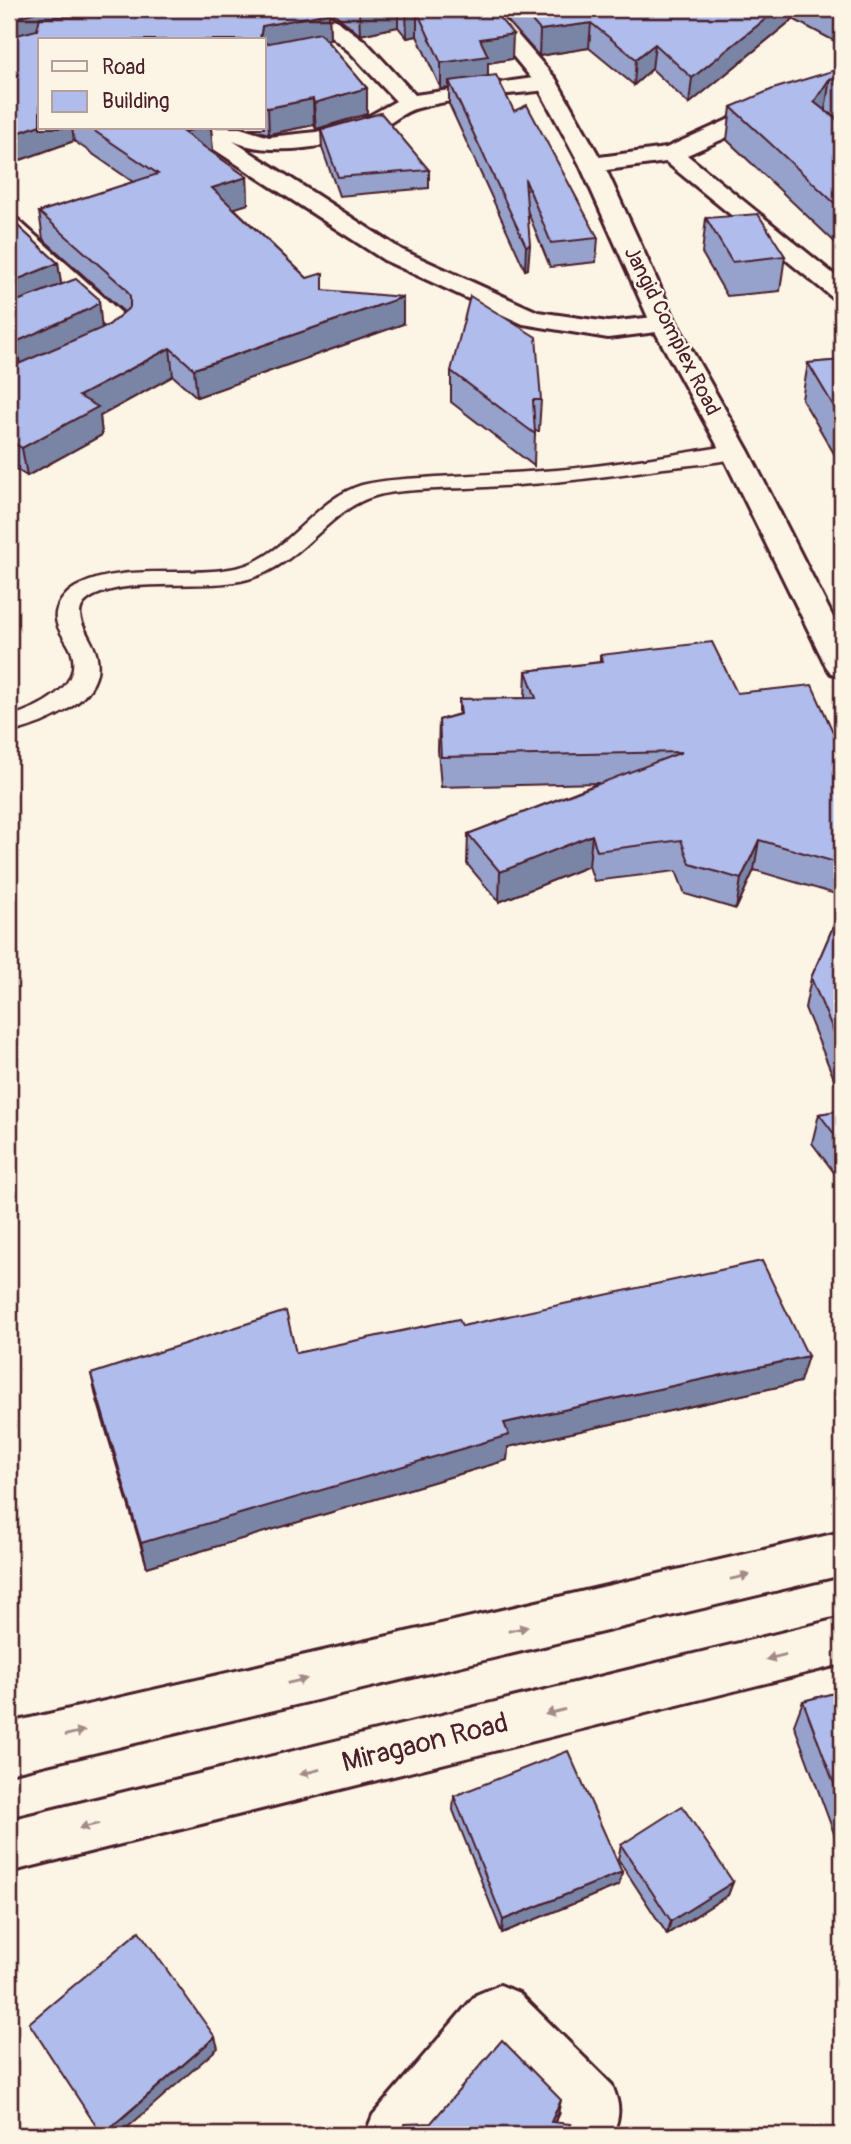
<svg xmlns="http://www.w3.org/2000/svg" width="851" height="2144" font-family="Pangolin,sans-serif">
<style>
.lines{fill:none;stroke-linecap:round;stroke-linejoin:round}
.lane-casing{stroke:#4a1f2b;stroke-width:5}
.street-casing{stroke:#4a1f2b;stroke-width:6}
.secondary-casing{stroke:#4a1f2b;stroke-width:6}
.lane{fill:#fcf5e5;fill-rule:evenodd}
.street{fill:#fcf5e5;fill-rule:evenodd}
.secondary{fill:#fcf5e5;fill-rule:evenodd}
.wall{fill:#96a2cb;stroke:#4a1f2b;stroke-width:2}
.shaded-wall{fill:#7a84a5;stroke:#4a1f2b;stroke-width:2}
.building{fill:#afbcec;stroke:#4a1f2b;stroke-width:2}
.oneway{fill:#a38a88}
.labels{text-anchor:middle;dominant-baseline:central;stroke-width:5;stroke-linejoin:round;paint-order:stroke}
.far-street-label{font-size:21px;fill:#4a1f2b;stroke:#fcf5e5}
.near-street-label{font-size:28px;fill:#4a1f2b;stroke:#fcf5e5}
</style>
<rect width="100%" height="100%" fill="#fcf5e5"/>
<filter id="ink" filterUnits="userSpaceOnUse"><feTurbulence type="fractalNoise" baseFrequency=".0143" numOctaves="2"/><feDisplacementMap in="SourceGraphic" scale="14" xChannelSelector="R" yChannelSelector="G"/><feConvolveMatrix kernelMatrix="1 2 1 2 8 2 1 2 1" color-interpolation-filters="sRGB"/></filter>
<g filter="url(#ink)">
<g class="lines">
<!-- lane casing -->
<g class="lane-casing">
<path id="lane" d="M735,445L743,447L746,452L743,457C717,463 690,465 664,468C605,477 546,484 486,487C455,489 403,488 375,496C328,509 303,564 248,579C205,591 134,577 96,595C61,611 94,635 97,658C105,702 41,725 9,733V717C36,709 82,689 72,653C68,641 57,631 56,619C54,606 67,591 78,586C125,562 191,579 240,567C289,554 314,499 362,485C386,479 411,479 436,477C476,475 516,473 557,470C616,465 676,454 735,445Z"/>
</g>
<!-- street casing -->
<g class="street-casing">
<g id="street">
<path d="M298,9H321L366,42L415,95L547,76L555,78L558,83L555,88L547,90C505,95 460,97 418,108C403,111 390,125 376,131C338,146 271,158 233,141L402,250L538,312L608,322L664,316L673,318L677,324L673,330L608,338L523,324L384,260L189,133L186,128H240L269,137L316,132L360,121L396,101L350,52Z"/>
<polygon points="842,74 842,86 687,155 842,281 842,301 833,298 666,162 592,172 584,170 580,165 584,160 592,158 666,148 822,77"/>
<polygon points="9,218 18,220 127,318 131,324 131,335 112,351 9,396 9,378 94,339 105,332 105,326 9,238"/>
<path d="M500,1985L519,1993L612,2085C620,2105 621,2115 612,2135H551L561,2113L500,2051L429,2135H365L373,2115L476,1995Z"/>
</g>
</g>
<!-- secondary casing -->
<g class="secondary-casing">
<g id="secondary">
<polygon points="474,9 495,9 555,78 604,165 677,324 749,452 842,635 842,676 831,673 826,666 721,452 651,324 580,165 537,85"/>
<polygon points="842,1532 842,1575 9,1773 9,1723"/>
<polygon points="842,1618 842,1664 9,1872 9,1820"/>
</g>
</g>
<!-- lane -->
<use href="#lane" class="lane"/>
<!-- street -->
<use href="#street" class="street"/>
<!-- secondary -->
<use href="#secondary" class="secondary"/>
</g>
<!-- wall -->
<g class="wall">
<polygon points="9,9 198,9 201,10 200,9 323,9 329,13 330,39 325,39 367,88 367,114 316,129 314,125 269,134 248,128 264,128 264,40 40,40 40,128 211,128 213,152 211,152 247,177 248,204 234,208 307,278 324,290 403,324 197,397 173,376 100,416 102,435 27,476 9,465 9,368 14,365 9,361 9,218 58,263 61,285 102,328 109,325 124,312 43,239 39,212 133,182 74,141 9,164"/>
<polygon points="326,9 492,9 512,59 488,63 488,76 514,111 598,238 596,262 550,267 527,210 528,269 525,270 449,104 449,88 441,89 417,36 407,38 398,27 360,35 330,10"/>
<polygon points="497,9 842,9 842,45 793,19 689,104 652,69 634,85 589,48 539,56"/>
<polygon points="842,68 842,120 825,111 842,124 842,249 727,140 731,107"/>
<polygon points="321,130 429,170 429,188 339,196 322,148"/>
<polygon points="706,218 785,256 780,291 727,296 702,253"/>
<polygon points="842,360 842,467 802,399 808,363"/>
<polygon points="451,371 541,400 539,431 535,431 534,466 451,402"/>
<polygon points="600,655 737,693 842,752 842,896 754,870 736,909 685,894 676,871 594,881 589,866 499,902 467,864 468,834 599,783 441,787 438,750 439,720 459,714 459,699 525,698 526,671 600,662"/>
<polygon points="842,906 842,1098 805,1008 811,978"/>
<polygon points="842,1111 842,1183 812,1143 819,1114"/>
<polygon points="462,1326 800,1382 508,1447 507,1460 147,1567 97,1400 91,1374 296,1353"/>
<polygon points="842,1691 842,1855 794,1725 803,1701"/>
<polygon points="454,1796 622,1872 619,1885 502,1933 453,1810"/>
<polygon points="621,1845 733,1882 728,1895 667,1934 618,1859"/>
</g>
<!-- shaded-wall -->
<g class="shaded-wall">
<polygon points="45,9 97,9 98,18 9,47 9,20"/>
<polygon points="220,9 284,9 221,23"/>
<polygon points="359,9 398,9 398,27 360,35"/>
<polygon points="778,9 794,9 793,19 689,104 692,78"/>
<polygon points="417,11 417,36 407,38 406,12"/>
<polygon points="329,13 330,39 264,51 264,40 260,40 262,26"/>
<polygon points="591,23 589,48 539,56 540,30"/>
<polygon points="513,34 512,59 488,63 488,82 449,81 449,88 441,89 441,63 480,39"/>
<polygon points="655,44 652,69 634,85 636,59"/>
<polygon points="830,78 825,111 814,102"/>
<polygon points="367,88 367,114 316,129 314,103"/>
<polygon points="313,99 314,125 269,134 268,108"/>
<polygon points="40,125 40,128 72,128 74,141 9,164 9,136"/>
<polygon points="200,128 211,128 213,152 186,159 183,132"/>
<polygon points="247,177 248,204 214,215 212,188"/>
<polygon points="530,245 528,269 525,270 526,246"/>
<polygon points="58,263 62,290 9,312 9,283"/>
<polygon points="403,297 403,324 197,397 194,369"/>
<polygon points="99,299 102,331 21,370 16,342"/>
<polygon points="170,348 173,376 100,416 102,435 27,476 22,448 79,396"/>
<polygon points="592,835 589,866 499,902 500,872"/>
<polygon points="759,840 754,870 736,909 741,879"/>
<polygon points="808,1356 800,1382 508,1447 507,1460 147,1567 141,1543 504,1423"/>
<polygon points="622,1872 619,1885 502,1933 503,1920"/>
<polygon points="733,1882 728,1895 667,1934 671,1921"/>
<polygon points="215,2037 218,2048 119,2135 103,2135"/>
<polygon points="561,2100 558,2114 549,2135 551,2122"/>
<polygon points="571,2124 568,2135 563,2135"/>
</g>
<!-- building -->
<g class="building">
<polygon points="9,9 45,9 9,20"/>
<polygon points="119,9 198,9 216,13 254,11 262,9 323,9 329,13 262,26 260,40 40,40 40,125 9,136 9,37 37,30 40,17 74,17 90,12 99,17 124,17 127,14"/>
<polygon points="404,9 492,9 513,34 480,39 488,56 441,63 417,11 406,12"/>
<polygon points="521,9 778,9 692,78 655,44 636,59 591,23 540,30"/>
<polygon points="825,9 842,9 842,17"/>
<polygon points="320,33 367,88 314,103 313,99 268,108 264,107 264,44"/>
<polygon points="842,68 842,84 830,78 814,102 842,124 842,210 731,107 773,89"/>
<polygon points="496,75 514,111 527,105 598,238 551,243 525,179 530,245 526,246 449,81"/>
<polygon points="381,113 429,170 338,177 321,130"/>
<polygon points="90,128 200,128 183,132 247,177 212,188 307,278 323,273 323,290 403,297 194,369 170,348 79,396 98,407 22,448 9,440 9,368 109,325 130,307 130,296 125,288 39,212 158,174"/>
<polygon points="758,214 785,256 732,262 706,218"/>
<polygon points="9,218 58,263 9,283"/>
<polygon points="76,279 99,299 99,303 89,309 16,342 9,337 9,304"/>
<polygon points="470,296 536,337 541,400 533,400 535,434 451,371"/>
<polygon points="842,360 842,420 808,363"/>
<polygon points="712,642 737,693 812,685 842,752 842,864 759,840 741,879 690,864 681,840 597,851 592,835 500,872 468,834 682,752 441,757 439,720 461,714 459,699 536,698 526,671 603,662 600,655"/>
<polygon points="842,906 842,1051 811,978"/>
<polygon points="842,1110 842,1144 819,1114"/>
<polygon points="762,1261 808,1356 504,1423 509,1435 141,1543 91,1374 286,1311 296,1353 459,1319 462,1326"/>
<polygon points="842,1691 842,1805 803,1701"/>
<polygon points="568,1751 622,1872 503,1920 454,1796"/>
<polygon points="682,1806 733,1882 671,1921 621,1845"/>
<polygon points="139,1931 215,2037 102,2135 29,2023"/>
<polygon points="502,2040 561,2100 551,2122 571,2124 563,2135 396,2135 405,2124 431,2123"/>
</g>
<!-- one-way arrows -->
<defs><path id="oneway-solid" d="M-6-.8H1V-3.2L6.5 0L1 3.2V.8H-6Z" transform="scale(1.75)"/></defs>
<g class="oneway">
<use href="#oneway-solid" transform="translate(740 1577) rotate(-13)"/>
<use href="#oneway-solid" transform="translate(518 1629) rotate(-13)"/>
<use href="#oneway-solid" transform="translate(776 1657) rotate(166)"/>
<use href="#oneway-solid" transform="translate(297 1681) rotate(-13)"/>
<use href="#oneway-solid" transform="translate(555 1712) rotate(166)"/>
<use href="#oneway-solid" transform="translate(75 1733) rotate(-13)"/>
<use href="#oneway-solid" transform="translate(310 1772) rotate(166)"/>
<use href="#oneway-solid" transform="translate(89 1826) rotate(166)"/>
</g>
</g>
<g class="labels">
<!-- far-street labels -->
<g class="far-street-label">
<text transform="translate(672 331) rotate(63)">Jangid Complex Road</text>
</g>
<!-- near-street labels -->
<g class="near-street-label">
<text transform="translate(425 1743) rotate(-14)">Miragaon Road</text>
</g>
</g>
<!-- margin -->
<rect width="851" height="2144" fill="none" stroke="#fcf5e5" stroke-width="35"/>
<rect x="18" y="18" width="816" height="2109" fill="none" stroke="#4a1f2b" stroke-width="2.5" filter="url(#ink)"/>
<!-- legend -->
<rect x="38" y="38" width="228" height="91" fill="#fcf5e5" stroke="#b59f9b" stroke-width="2"/>
<rect x="52" y="61" width="35" height="10" fill="#fcf5e5" stroke="#b59f9b" stroke-width="2"/>
<text x="102" y="74" font-size="21" fill="#4a1f2b">Road</text>
<rect x="52" y="91" width="35" height="21" fill="#afbcec" stroke="#b59f9b" stroke-width="2"/>
<text x="102" y="108" font-size="21" fill="#4a1f2b">Building</text>
</svg>
